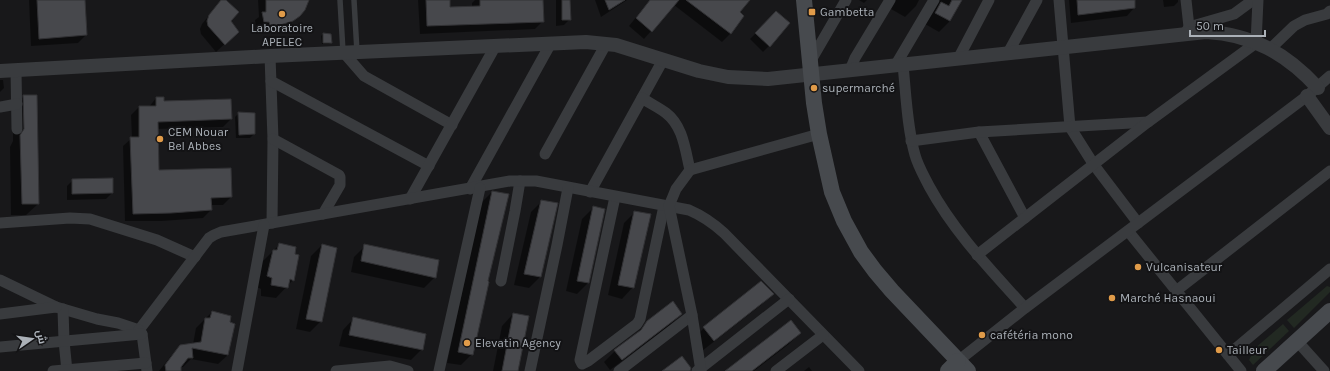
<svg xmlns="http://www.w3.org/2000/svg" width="1330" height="371" font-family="Karla,Cairo,sans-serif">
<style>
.green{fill:#222922}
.shadow{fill:#0007}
.building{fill:#47484c;stroke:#323235}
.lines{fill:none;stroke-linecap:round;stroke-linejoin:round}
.service{stroke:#393b3e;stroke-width:5.5}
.minor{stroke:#393b3e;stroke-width:11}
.tertiary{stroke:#393b3e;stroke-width:14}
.secondary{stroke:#474a4e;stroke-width:16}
.poi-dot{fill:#e09b49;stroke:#131315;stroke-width:1.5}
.labels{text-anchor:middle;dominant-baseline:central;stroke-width:4;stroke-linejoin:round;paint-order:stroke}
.poi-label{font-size:12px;fill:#abb1b8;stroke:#131315;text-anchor:start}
</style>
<rect width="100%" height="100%" fill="#18181a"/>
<!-- green -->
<g class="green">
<polygon points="1327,286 1330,287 1330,292 1294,328 1287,320"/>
<polygon points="1283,324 1289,331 1253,365 1249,360 1255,348"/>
</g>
<!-- shadow -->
<g class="shadow">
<polygon points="29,0 84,0 86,35 78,43 31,46"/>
<polygon points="222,0 225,0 230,21 230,39 216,52 201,34 200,29 202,24"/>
<polygon points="258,0 307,0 298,16 288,23 289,25 292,23 291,24 284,29 271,32 262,32 262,29 256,29 255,20 259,17"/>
<polygon points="418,0 449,0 449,8 472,7 472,3 475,0 542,0 543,21 535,29 420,34"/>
<polygon points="556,0 569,0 570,19 564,25 556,26"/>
<polygon points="595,0 627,0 601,17"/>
<polygon points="650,0 748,0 739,12 743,16 730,34 722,42 674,5 644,39 629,26"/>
<polygon points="859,0 867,0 864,3"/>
<polygon points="896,0 919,0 916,6 905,17 891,9"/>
<polygon points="938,0 961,0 950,21 939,32 925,24"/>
<polygon points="1069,0 1134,0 1134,8 1127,16 1071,23"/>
<polygon points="1163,0 1178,0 1178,2 1174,6 1164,7"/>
<polygon points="776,13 769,46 763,52 750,39"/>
<polygon points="323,34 331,42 329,44 322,44 321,36"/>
<polygon points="0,80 3,80 4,88 0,92"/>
<polygon points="24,96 38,204 26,215 11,215 10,147 13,141 13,107"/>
<polygon points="156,98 163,102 231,119 223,127 157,129 158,171 231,197 223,205 210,205 211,210 203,218 162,221 125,221 123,146 132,138 131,115 139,107 149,107"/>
<polygon points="239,113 254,134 250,138 236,138 235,117"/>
<polygon points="73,180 112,193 106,199 67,200 67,186"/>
<polygon points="492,192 486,282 472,354 461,365 447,363 481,203"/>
<polygon points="542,201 540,277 529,288 514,285 531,212"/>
<polygon points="593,208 588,283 577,294 566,291 582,219"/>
<polygon points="635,212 633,287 622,299 608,295 624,223"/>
<polygon points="280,244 293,280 276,298 261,296 261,289 257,287 262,262"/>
<polygon points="322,245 321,321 310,332 296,329 311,256"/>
<polygon points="365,246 435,277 424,288 351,272 354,257"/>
<polygon points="772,294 761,305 702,351 693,339 704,328"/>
<polygon points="212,312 228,355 218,364 191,359 183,367 180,367 180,371 159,371 171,356 181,346 193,344 196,328"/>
<polygon points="513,314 517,371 493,371 502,326"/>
<polygon points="681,314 670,325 610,370 604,362 615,351 634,336 647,322"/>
<polygon points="354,318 422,349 411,360 339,346 343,330"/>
<polygon points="800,333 789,344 754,371 726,371"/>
<polygon points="809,367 812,371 804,371"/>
</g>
<!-- building -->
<g class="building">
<polygon points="37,0 85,0 87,35 39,39"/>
<polygon points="221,0 226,0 239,12 231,21 239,32 225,45 208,26 207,21 209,15"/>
<polygon points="266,0 309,0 305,10 300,16 293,21 280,25 270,25 269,22 264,22 262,12 266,12"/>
<polygon points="426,0 450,0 450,7 480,6 480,0 543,0 544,22 427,26"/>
<polygon points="562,0 570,0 571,20 562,20"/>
<polygon points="605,0 625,0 609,10"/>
<polygon points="650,0 679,0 652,32 636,18"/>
<polygon points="686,0 750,0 740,12 744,16 731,34"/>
<polygon points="952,0 962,0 950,21 935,13 941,2 949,6"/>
<polygon points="1077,0 1135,0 1135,8 1078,15"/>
<polygon points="776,11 790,23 770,47 755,33"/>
<polygon points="323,33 331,34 332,43 323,43"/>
<polygon points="23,95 37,95 39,204 22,204 20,135 24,129"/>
<polygon points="156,97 164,97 164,101 231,99 232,119 158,122 159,170 231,168 232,197 211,198 212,210 171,213 133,214 130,137 139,137 139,106 156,106"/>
<polygon points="238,112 255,113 255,134 239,135"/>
<polygon points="113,178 113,193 72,194 72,179"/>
<polygon points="492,191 509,194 488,281 489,282 473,355 458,352"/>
<polygon points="541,200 558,203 541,277 524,274"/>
<polygon points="593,206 605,209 589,283 577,281"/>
<polygon points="634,211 651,214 634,288 618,285"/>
<polygon points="279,243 296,247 295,254 299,255 294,281 290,279 288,288 271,285 272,278 267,276 273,250 277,250"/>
<polygon points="322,244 337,248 322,322 306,319"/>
<polygon points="364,244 439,260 436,278 361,261"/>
<polygon points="761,281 774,294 714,341 703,327"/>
<polygon points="673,301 682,314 622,360 614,350 641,330 647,321"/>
<polygon points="212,311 231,316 230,322 235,324 228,355 192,348 193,358 188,358 181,367 181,371 166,371 165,365 180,345 201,342 205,318 210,318"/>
<polygon points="513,313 529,316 518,371 502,371"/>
<polygon points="353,317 426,334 423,350 349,335"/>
<polygon points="791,320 801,333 752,371 725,371"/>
<polygon points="682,356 691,368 690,371 662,371"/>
</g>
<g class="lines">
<!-- service -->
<g class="service">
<polyline points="340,0 343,52"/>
<polyline points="354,0 357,52"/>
</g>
<!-- minor -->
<g class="minor">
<polyline points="1059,0 1070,127 1094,165 1138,223"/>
<polyline points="1189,27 1234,14 1253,0"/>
<polyline points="1186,32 1189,27 1186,0"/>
<polyline points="1270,49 1294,26 1305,20 1327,14 1330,11"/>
<polyline points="344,53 364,76 452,125"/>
<polyline points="1008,53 1037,0"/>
<polyline points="270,56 273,139 272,223"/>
<polyline points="958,59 989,0"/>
<polyline points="810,62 846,0"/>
<path d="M903,65C906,94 907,127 915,155C918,166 924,176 929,186C954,232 990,269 1025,308"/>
<polyline points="895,66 934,0"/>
<polyline points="16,70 17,129"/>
<polyline points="850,70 855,58 890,0"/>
<polyline points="271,81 429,166"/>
<polyline points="642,98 663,60"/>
<polyline points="0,107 17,104"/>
<polyline points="979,132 1025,218"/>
<polyline points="273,139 339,175 340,177 340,185 323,214"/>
<polyline points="911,141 979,132 1148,122"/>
<polyline points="545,154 606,44"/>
<polyline points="470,189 551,43"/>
<path d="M590,192L642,98C649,103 658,107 666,113C683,126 685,149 690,170"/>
<polyline points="615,197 580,360 582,364 588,361 637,324 640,319 664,206"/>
<polyline points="410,199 496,45"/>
<polyline points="0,223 70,218 90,219 157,240 195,257"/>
<polyline points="1128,231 1241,371"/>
<polyline points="977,255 1148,122 1256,43 1258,0"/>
<polyline points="0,280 56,307 97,319 118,323 139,330"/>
<polyline points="501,281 515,211 520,181"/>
<polyline points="1176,291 1330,171"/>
<polyline points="63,309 64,341 67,371"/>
<polyline points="0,314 56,307"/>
<path d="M139,330L209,238L214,235L221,232L510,181H536L689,210C703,216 713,223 724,233L859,371"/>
<polyline points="139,330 142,334 147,371"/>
<polyline points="1297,341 1324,371"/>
<polyline points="0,347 142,334"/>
<polyline points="1228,355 1330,269"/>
<polyline points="958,361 1025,308 1307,96 1330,76"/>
<polyline points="53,371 146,363"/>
<polyline points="237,371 264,225"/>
<polyline points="336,371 390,366 408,371"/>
<polyline points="439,371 480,188"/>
<polyline points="530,371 557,245 568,188"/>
<polyline points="619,371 692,315"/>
<polyline points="697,371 789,299"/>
<polyline points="701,371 692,315 669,206 676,189 690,170 819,134"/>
<polyline points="776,371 823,335"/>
</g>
<!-- tertiary -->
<g class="tertiary">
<path d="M0,71L270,56L586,42L616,45L699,71L728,77L768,79L1206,32C1252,34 1287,54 1318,88"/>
<polyline points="1307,96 1330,128"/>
</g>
<!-- secondary -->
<g class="secondary">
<polyline points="804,0 814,103 819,134 832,192 844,221 861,252 875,271 892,291 968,371"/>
<polyline points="948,371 958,361"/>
<polyline points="1264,371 1330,311"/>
</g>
</g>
<!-- markers -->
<g class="poi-dot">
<rect x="808" y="8" width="8" height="8" rx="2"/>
<circle cx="282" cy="14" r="4"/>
<circle cx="814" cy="88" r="4"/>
<circle cx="160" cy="139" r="4"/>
<circle cx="1138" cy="267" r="4"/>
<circle cx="1112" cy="298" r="4"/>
<circle cx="982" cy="335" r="4"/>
<circle cx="467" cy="343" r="4"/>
<circle cx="1219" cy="350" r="4"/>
</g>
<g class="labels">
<!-- poi labels -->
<g class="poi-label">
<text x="820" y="12">Gambetta</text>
<text x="282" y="28" text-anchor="middle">Laboratoire<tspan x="282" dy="14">APELEC</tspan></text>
<text x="822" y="88">supermarché</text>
<text x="168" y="132">CEM Nouar<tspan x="168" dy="14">Bel Abbes</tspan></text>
<text x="1146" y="267">Vulcanisateur</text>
<text x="1120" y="298">Marché Hasnaoui</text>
<text x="990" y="335">cafétéria mono</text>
<text x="475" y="343">Elevatin Agency</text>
<text x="1227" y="350">Tailleur</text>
</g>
</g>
<!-- north arrow -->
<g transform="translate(32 339) rotate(77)" stroke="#131315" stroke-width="3" paint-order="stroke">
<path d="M0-3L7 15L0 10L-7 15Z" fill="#abb1b8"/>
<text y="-6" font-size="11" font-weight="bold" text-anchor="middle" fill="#abb1b8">ش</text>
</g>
<!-- scale -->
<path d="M1190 30v6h75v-6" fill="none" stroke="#abb1b8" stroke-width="2"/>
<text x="1196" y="30" font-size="12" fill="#abb1b8" stroke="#131315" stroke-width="3" paint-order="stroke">50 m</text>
</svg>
